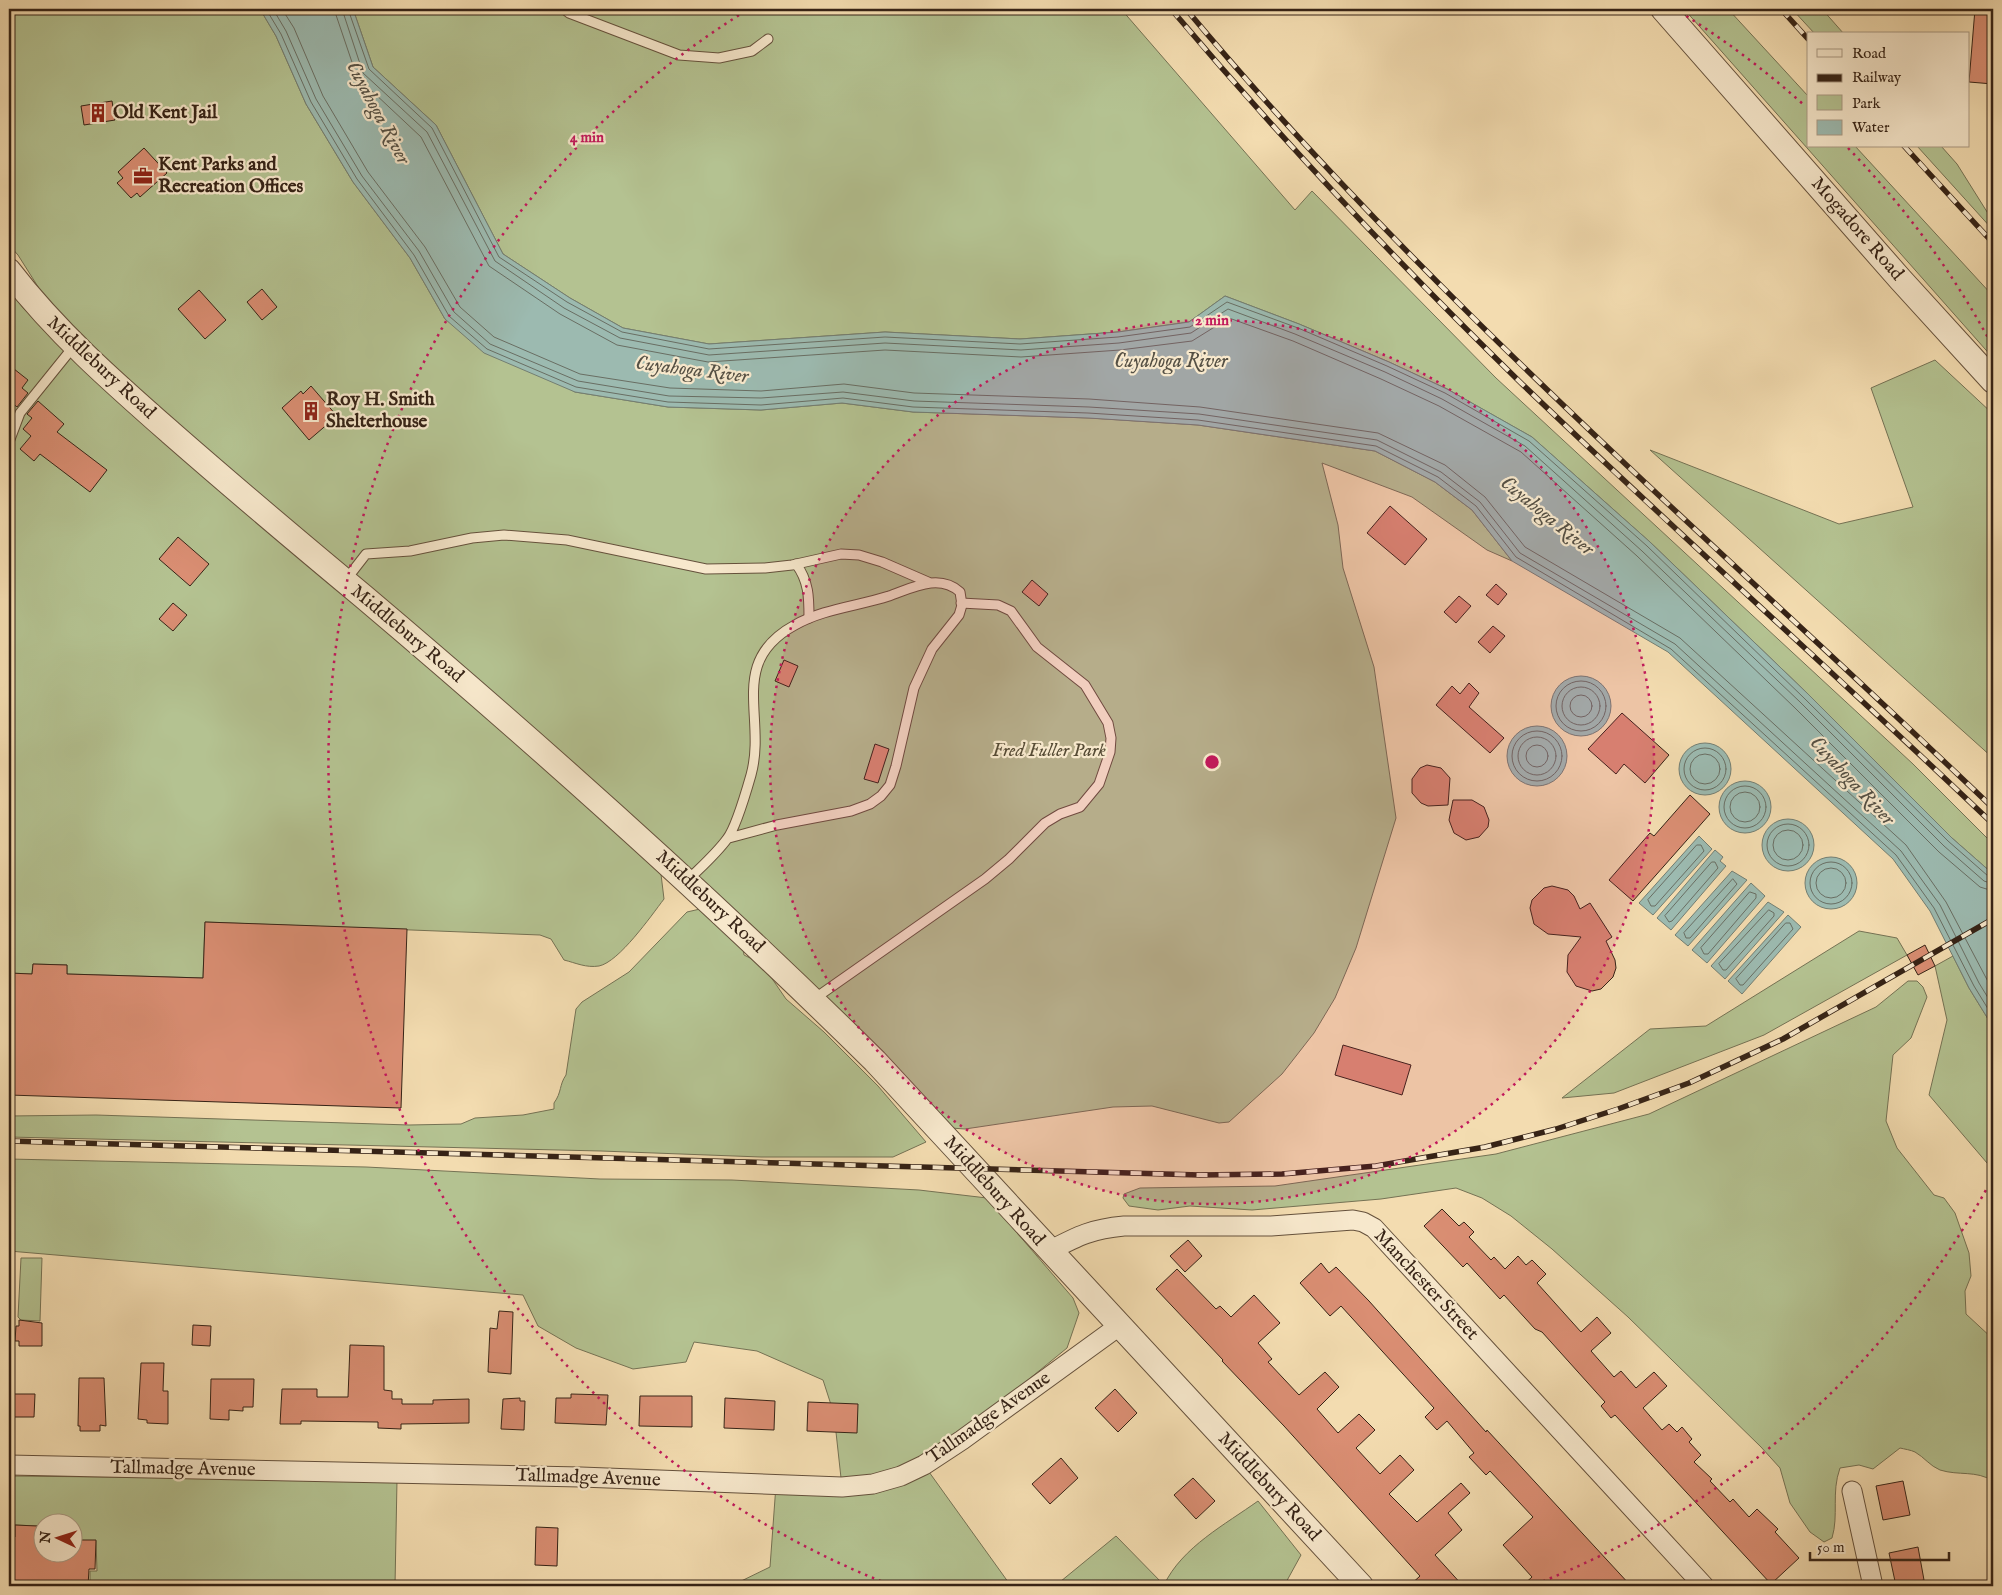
<svg xmlns="http://www.w3.org/2000/svg" width="2002" height="1595" font-family="'IM FELL English',serif">
<style>
.green{fill:#b4c291;stroke:#757254}
.water{fill:#9cbab0;stroke:#737e72}
.lines{fill:none;stroke-linecap:round;stroke-linejoin:round}
.shore{stroke:#696e63;stroke-width:1}
.building{fill:#da8e73;stroke:#362316}
.service-casing{stroke:#65513c;stroke-width:11}
.minor-casing{stroke:#65513c;stroke-width:21}
.tertiary-casing{stroke:#65513c;stroke-width:26}
.service{stroke:#f7e8cc;stroke-width:9}
.minor{stroke:#f7e8cc;stroke-width:19}
.tertiary{stroke:#f7e8cc;stroke-width:24}
.rail-casing{stroke:#362316;stroke-width:5.5}
.rail{stroke:#f7e8cc;stroke-width:4;stroke-dasharray:11;stroke-linecap:butt}
.ring{fill:none;stroke:#c2185b;stroke-width:2.5;stroke-dasharray:2.5 5}
.labels{text-anchor:middle;dominant-baseline:central;stroke-width:4.5;stroke-linejoin:round;paint-order:stroke}
.poi-label{font-size:19px;font-weight:bold;fill:#362316;stroke:#f7e8cc;text-anchor:start}
.street-label{font-size:19px;fill:#362316;stroke:#f7e8cc}
.park-label{font-size:19px;font-style:italic;fill:#564b35;stroke:#f7e8cc}
.water-label{font-size:20px;font-style:italic;fill:#555044;stroke:#f7e8cc}
.centre{fill:#c2185b;stroke:#f7e8cc;stroke-width:2.5}
.ring-label{font-size:15px;text-anchor:middle;font-weight:bold;fill:#c2185b;stroke:#f7e8cc;stroke-width:4.5;stroke-linejoin:round;paint-order:stroke}
</style>
<rect width="100%" height="100%" fill="#f3dcb0"/>
<filter id="stains"><feTurbulence type="fractalNoise" baseFrequency=".004" numOctaves="4"/><feColorMatrix values="0 0 0 0 .2 0 0 0 0 .09 0 0 0 0 .02 0 0 0 .5 -.17"/></filter>
<radialGradient id="worn" r=".72"><stop offset=".6" stop-color="#630" stop-opacity="0"/><stop offset="1" stop-color="#630" stop-opacity=".3"/></radialGradient>
<!-- green -->
<g class="green">
<polygon points="9,9 260,9 276,36 306,104 353,182 410,258 445,319 575,392 668,407 761,410 842,403 913,412 1090,418 1198,425 1375,451 1435,482 1472,510 1512,561 1487,550 1412,497 1322,463 1338,525 1343,568 1374,667 1396,818 1356,948 1335,998 1314,1033 1282,1074 1229,1122 1219,1123 1152,1106 1113,1107 965,1129 951,1128 138,391 52,309 18,255 9,245"/>
<polygon points="353,9 1121,9 1295,210 1312,191 1496,378 1913,764 1993,844 1993,874 1952,838 1808,694 1650,542 1532,437 1447,389 1389,362 1299,324 1225,296 1189,322 1118,332 1020,339 885,332 709,344 623,328 570,298 503,254 436,125 373,67"/>
<polygon points="1684,9 1728,9 1808,96 1808,146 1855,146 1993,296 1993,358"/>
<polygon points="1792,9 1822,9 1844,34 1815,34"/>
<polygon points="1917,146 1941,146 1957,164 1989,215 1993,217 1993,230"/>
<path d="M9,290L24,309L82,368L660,866L664,899C651,916 619,962 599,966C586,968 576,963 564,960L551,939L540,935L205,922L203,978L67,974V965L33,964L32,974L9,973Z"/>
<polygon points="1935,360 1993,414 1993,758 1650,450 1839,524 1913,507 1871,388"/>
<path d="M700,909L743,949L744,955L762,964L786,999L824,1032L878,1086L926,1142L893,1157H761L601,1151L9,1137V1116L96,1115L409,1125L461,1124L475,1118L523,1115L554,1109V1103C562,1092 559,1085 566,1075L576,1009L582,1002L629,972L687,912Z"/>
<polygon points="1859,931 1897,938 1907,955 1764,1035 1614,1093 1562,1098 1650,1029 1706,1026"/>
<polygon points="1953,956 1969,988 1993,1027 1993,1170 1929,1095 1947,1020 1935,966"/>
<path d="M1908,981H1917L1923,987L1927,997L1911,1038L1893,1055L1886,1121L1897,1148L1934,1195L1944,1198L1955,1213L1969,1253L1971,1276L1965,1291L1966,1314L1993,1339V1481C1976,1470 1959,1476 1940,1470C1930,1466 1924,1457 1915,1452C1911,1450 1904,1449 1900,1448L1873,1469L1859,1465L1840,1468C1831,1493 1839,1515 1832,1538L1824,1542L1810,1532L1790,1503L1780,1468L1761,1447L1628,1317L1552,1249L1511,1216L1482,1198L1456,1188L1381,1199L1252,1210L1190,1206L1158,1210L1129,1206L1123,1198L1124,1194L1140,1188L1275,1186L1496,1154L1649,1114L1876,1007Z"/>
<polygon points="9,1159 366,1167 600,1179 732,1180 919,1190 987,1198 1073,1298 1079,1313 1067,1348 924,1465 1011,1586 731,1586 770,1567 776,1485 842,1487 834,1414 823,1380 757,1351 694,1342 686,1362 633,1369 576,1348 538,1326 523,1295 9,1251"/>
<polygon points="21,1258 42,1258 40,1321 21,1320 18,1317"/>
<polygon points="9,1476 397,1480 395,1586 90,1586 90,1571 97,1571 96,1541 73,1540 72,1522 42,1522 42,1538 37,1538 37,1526 15,1525 15,1537 9,1537"/>
<path d="M1258,1501L1301,1555L1284,1586H1055L1116,1536L1164,1585C1182,1547 1226,1524 1258,1501Z"/>
</g>
<!-- water -->
<g class="water">
<polygon points="260,9 353,9 373,67 436,125 503,254 570,298 623,328 709,344 885,332 1020,339 1118,332 1189,322 1225,296 1299,324 1389,362 1447,389 1532,437 1650,542 1808,694 1952,838 1993,874 1993,1027 1969,988 1930,911 1893,859 1668,652 1512,561 1472,510 1435,482 1375,451 1198,425 1088,418 913,412 842,403 761,410 668,407 575,392 484,353 445,319 410,258 353,182 306,104 276,36"/>
<circle cx="1581" cy="706" r="30"/>
<circle cx="1537" cy="756" r="30"/>
<circle cx="1705" cy="769" r="26"/>
<circle cx="1745" cy="807" r="26"/>
<circle cx="1788" cy="845" r="26"/>
<polygon points="1699,836 1712,849 1653,915 1639,903"/>
<polygon points="1715,850 1723,857 1720,861 1726,866 1671,930 1657,918"/>
<circle cx="1831" cy="883" r="26"/>
<polygon points="1732,871 1747,880 1688,946 1675,935"/>
<polygon points="1751,883 1765,896 1707,963 1692,950"/>
<polygon points="1768,902 1784,912 1725,979 1711,966"/>
<polygon points="1788,915 1801,927 1742,994 1728,981"/>
</g>
<g class="lines">
<!-- shore -->
<g class="shore">
<polyline points="266,9 281,34 311,102 357,179 414,255 449,316 487,349 576,387 668,402 761,405 843,398 913,407 1088,413 1198,420 1376,446 1438,477 1476,506 1516,557 1671,649 1896,855 1934,908 1974,986 1993,1017"/>
<polyline points="273,9 286,31 316,99 362,176 419,251 454,312 490,344 578,381 669,396 761,398 843,392 914,401 1089,407 1199,414 1377,440 1441,472 1480,502 1520,553 1675,644 1901,851 1940,905 1979,983 1993,1006"/>
<polyline points="282,9 294,28 323,96 368,172 425,247 460,307 494,337 580,374 670,388 761,391 844,384 914,393 1089,399 1200,407 1378,433 1445,465 1485,497 1525,547 1680,638 1906,845 1946,902 1993,991"/>
<polyline points="334,9 357,77 421,137 489,266 560,314 617,345 708,362 885,350 1021,357 1120,350 1192,341 1229,318 1293,341 1381,379 1439,406 1521,452 1637,556 1795,708 1939,852 1980,887 1993,891"/>
<polyline points="342,9 363,73 427,132 495,261 564,308 620,338 709,355 885,343 1021,350 1119,343 1191,333 1228,309 1295,334 1385,372 1442,399 1525,446 1642,551 1800,702 1944,846 1984,881 1993,884"/>
<polyline points="348,9 369,69 432,128 499,257 567,302 622,332 709,349 885,337 1020,344 1118,337 1190,327 1227,302 1298,328 1387,366 1445,393 1529,441 1647,546 1804,698 1948,841 1988,876 1993,877"/>
<circle cx="1581" cy="706" r="25"/>
<circle cx="1581" cy="706" r="19"/>
<circle cx="1581" cy="706" r="11"/>
<circle cx="1537" cy="756" r="25"/>
<circle cx="1537" cy="756" r="19"/>
<circle cx="1537" cy="756" r="11"/>
<circle cx="1705" cy="769" r="21"/>
<circle cx="1705" cy="769" r="15"/>
<circle cx="1745" cy="807" r="21"/>
<circle cx="1745" cy="807" r="15"/>
<circle cx="1788" cy="845" r="21"/>
<circle cx="1788" cy="845" r="15"/>
<polygon points="1697,845 1701,845 1704,851 1655,906 1651,906 1648,900"/>
<polygon points="1712,862 1715,862 1718,868 1672,921 1669,922 1665,916"/>
<circle cx="1831" cy="883" r="21"/>
<circle cx="1831" cy="883" r="15"/>
<polygon points="1733,879 1737,884 1690,938 1686,938 1684,933"/>
<polygon points="1750,892 1756,894 1756,898 1708,954 1704,954 1701,948"/>
<polygon points="1769,910 1774,913 1774,916 1726,970 1723,970 1719,964"/>
<polygon points="1786,923 1790,923 1793,929 1743,985 1740,985 1736,979"/>
</g>
</g>
<!-- building -->
<g class="building">
<polygon points="1975,9 1993,9 1993,84 1969,82"/>
<polygon points="112,101 115,120 84,125 81,106"/>
<polygon points="144,148 167,173 140,197 137,193 131,198 117,183 123,178 118,172"/>
<polygon points="262,289 277,307 262,320 247,302"/>
<polygon points="199,290 226,320 205,339 178,309"/>
<polygon points="9,365 28,380 22,388 28,393 17,407 11,402 9,405"/>
<polygon points="311,386 337,416 309,440 282,408 301,391 303,394"/>
<polygon points="38,401 64,424 57,432 107,470 90,492 40,454 34,461 20,449 31,436 23,429 32,418 27,414"/>
<polygon points="1390,506 1427,539 1405,565 1367,533"/>
<polygon points="178,537 209,564 190,586 159,559"/>
<polygon points="1032,580 1048,594 1039,606 1022,592"/>
<polygon points="1496,584 1507,594 1498,605 1486,595"/>
<polygon points="1459,596 1471,606 1456,623 1444,612"/>
<polygon points="173,603 187,615 173,631 159,619"/>
<polygon points="1493,626 1505,636 1490,653 1478,642"/>
<polygon points="784,660 798,666 789,687 775,681"/>
<polygon points="1469,683 1479,693 1469,707 1504,738 1490,753 1436,705 1452,686 1460,694"/>
<polygon points="1622,713 1669,755 1645,783 1624,764 1616,774 1588,749"/>
<polygon points="875,744 889,749 878,783 864,779"/>
<polygon points="1427,765 1441,768 1450,778 1448,805 1428,806 1421,803 1412,793 1412,779 1420,768"/>
<polygon points="1690,795 1710,814 1633,901 1609,880 1650,833 1654,836"/>
<polygon points="1453,800 1472,800 1484,807 1489,820 1488,827 1479,837 1466,840 1454,833 1449,820"/>
<polygon points="1552,886 1568,890 1574,896 1580,909 1590,903 1612,937 1606,941 1615,960 1616,968 1613,977 1601,989 1592,991 1576,986 1567,972 1568,955 1581,937 1548,934 1534,924 1530,908 1532,900 1544,888"/>
<polygon points="205,922 407,929 401,1108 9,1095 9,973 32,974 33,964 67,965 67,974 203,978"/>
<polygon points="1925,945 1935,966 1918,975 1907,955"/>
<polygon points="1343,1045 1411,1065 1402,1095 1335,1075"/>
<polygon points="1442,1209 1459,1226 1464,1222 1474,1232 1469,1237 1491,1260 1494,1257 1505,1269 1518,1256 1526,1265 1532,1260 1546,1274 1537,1283 1581,1332 1597,1317 1611,1333 1591,1351 1614,1377 1621,1371 1636,1388 1654,1372 1667,1386 1643,1408 1662,1430 1669,1424 1677,1432 1682,1427 1692,1439 1689,1442 1701,1455 1694,1462 1712,1479 1710,1481 1730,1502 1733,1499 1749,1517 1757,1509 1778,1529 1775,1532 1799,1558 1771,1584 1615,1415 1611,1418 1601,1406 1605,1402 1542,1332 1535,1329 1504,1295 1500,1299 1467,1263 1463,1267 1424,1226"/>
<polygon points="1188,1240 1202,1256 1185,1272 1170,1256"/>
<polygon points="1321,1263 1329,1273 1336,1267 1369,1301 1486,1432 1487,1430 1631,1586 1580,1586 1574,1580 1567,1586 1522,1586 1532,1577 1503,1545 1533,1517 1490,1471 1486,1475 1469,1457 1474,1453 1447,1421 1437,1430 1425,1417 1434,1408 1341,1306 1330,1316 1300,1283"/>
<polygon points="1177,1269 1216,1309 1220,1306 1231,1317 1254,1295 1266,1308 1280,1323 1258,1343 1272,1359 1268,1362 1299,1395 1325,1372 1339,1387 1317,1409 1338,1433 1359,1414 1375,1430 1356,1448 1380,1474 1400,1455 1414,1470 1389,1494 1417,1522 1461,1483 1470,1493 1448,1513 1462,1530 1435,1555 1463,1586 1409,1586 1420,1576 1284,1426 1222,1361 1223,1360 1156,1289"/>
<polygon points="499,1311 513,1312 511,1374 488,1372 490,1328 497,1329"/>
<polygon points="19,1320 42,1323 42,1346 19,1346 19,1341 15,1341 16,1326 19,1326"/>
<polygon points="193,1325 211,1326 210,1346 192,1345"/>
<polygon points="350,1345 384,1346 384,1390 392,1391 392,1399 402,1399 402,1404 433,1404 433,1400 469,1399 469,1423 401,1424 401,1429 378,1428 378,1422 301,1421 301,1424 280,1424 282,1389 317,1389 317,1397 348,1397"/>
<polygon points="141,1363 164,1363 163,1391 168,1391 168,1424 147,1423 147,1420 138,1419"/>
<polygon points="79,1378 104,1378 106,1426 100,1425 100,1431 80,1431 80,1426 78,1426"/>
<polygon points="211,1379 254,1379 253,1407 243,1407 243,1411 229,1410 229,1420 210,1419"/>
<polygon points="1115,1389 1137,1413 1118,1432 1095,1408"/>
<polygon points="9,1394 35,1394 34,1417 9,1417"/>
<polygon points="571,1394 608,1395 606,1425 555,1423 556,1398 571,1398"/>
<polygon points="640,1396 692,1396 692,1427 639,1426"/>
<polygon points="520,1398 520,1401 525,1401 524,1430 501,1429 503,1399"/>
<polygon points="725,1398 775,1401 774,1430 724,1428"/>
<polygon points="808,1402 858,1404 857,1433 807,1431"/>
<polygon points="1061,1458 1078,1478 1050,1504 1032,1484"/>
<polygon points="1193,1478 1215,1501 1196,1519 1174,1495"/>
<polygon points="1903,1481 1910,1515 1883,1520 1876,1486"/>
<polygon points="15,1525 37,1526 37,1538 42,1538 42,1552 72,1552 72,1540 96,1540 95,1569 89,1569 88,1586 9,1586 9,1537 15,1537"/>
<polygon points="536,1527 558,1528 557,1566 535,1565"/>
<polygon points="1918,1547 1924,1580 1896,1586 1889,1553"/>
</g>
<g class="lines">
<!-- service casing -->
<g class="service-casing">
<g id="service">
<polyline points="564,9 569,13 679,55 719,58 752,51 768,39"/>
<polyline points="9,442 20,413 74,346"/>
<path d="M796,564C809,581 809,598 809,618"/>
<polyline points="345,581 366,554 410,551 472,538 504,535 567,540 706,569 765,568 792,565 841,554 859,555 882,562 928,582"/>
<path d="M688,880C701,867 716,854 727,839C735,829 747,789 751,775C767,717 727,662 795,625C823,609 858,606 889,596C912,588 939,573 960,592L962,605L959,615L932,649L914,688L896,766L890,785L881,796L870,804L851,811L777,825L729,838"/>
<polyline points="814,999 985,879 1009,859 1045,823 1060,814 1080,807 1099,784 1110,752 1111,738 1108,723 1085,685 1037,647 1011,611 998,605 961,603"/>
</g>
</g>
<!-- minor casing -->
<g class="minor-casing">
<g id="minor">
<path d="M1049,1251C1078,1236 1091,1229 1124,1226H1271L1353,1220L1363,1222L1374,1228L1704,1586"/>
<polyline points="9,1465 581,1477 842,1487 873,1484 901,1476 924,1465 962,1440 1119,1326"/>
<polyline points="1852,1491 1873,1586"/>
</g>
</g>
<!-- tertiary casing -->
<g class="tertiary-casing">
<g id="tertiary">
<polyline points="1663,9 1900,279 1993,381"/>
<path d="M9,271C56,332 113,382 171,433C235,489 299,543 364,597C540,746 711,899 875,1061L1361,1586"/>
</g>
</g>
<!-- service -->
<use href="#service" class="service"/>
<!-- minor -->
<use href="#minor" class="minor"/>
<!-- tertiary -->
<use href="#tertiary" class="tertiary"/>
<!-- rail casing -->
<g class="rail-casing">
<g id="rail">
<path d="M1171,9C1281,139 1399,264 1521,383C1676,532 1837,675 1993,824"/>
<path d="M1186,9C1429,300 1720,546 1993,808"/>
<polyline points="1781,9 1808,39"/>
<polyline points="1904,146 1993,243"/>
<polyline points="9,1141 1200,1175 1282,1174 1376,1166 1485,1147 1556,1129 1618,1109 1689,1083 1783,1039 1993,919"/>
</g>
</g>
<!-- rail -->
<use href="#rail" class="rail"/>
</g>
<!-- distance rings -->
<circle cx="1212" cy="762" r="442" fill="#c2185b" fill-opacity=".12"/>
<g class="ring">
<circle cx="1212" cy="762" r="442"/>
<path d="M1993 1177A884 884 0 0 1 1536 1584M888 1584A884 884 0 0 1 744 12M1680 12A884 884 0 0 1 1804 105M1848 148A884 884 0 0 1 1993 347"/>
</g>
<!-- icons -->
<defs>
<g id="building-bare" transform="scale(1.5)"><path d="M-4-6H4V6H1V3H-1V6H-4ZM-2.5-4.3h1.7v1.8h-1.7ZM.8-4.3h1.7v1.8H.8ZM-2.5-1h1.7V.8h-1.7ZM.8-1h1.7V.8H.8Z" fill="#8f2418" stroke="#f7e8cc" stroke-width="2.5" paint-order="stroke"/></g>
<g id="office-bare" transform="scale(1.5)"><path d="M-6-3h4V-5.5h4V-3h4V5H-6ZM-1-4.5V-3h2v-1.5ZM-6 0V1H6V0Z" fill="#8f2418" stroke="#f7e8cc" stroke-width="2.5" paint-order="stroke"/></g>
</defs>
<g fill-rule="evenodd">
<use href="#building-bare" x="98" y="113"/>
<use href="#office-bare" x="143" y="176"/>
<use href="#building-bare" x="311" y="411"/>
</g>
<g class="labels">
<!-- poi labels -->
<g class="poi-label">
<text x="113" y="113">Old Kent Jail</text>
<text x="158" y="165">Kent Parks and<tspan x="158" dy="22">Recreation Offices</tspan></text>
<text x="326" y="400">Roy H. Smith<tspan x="326" dy="22">Shelterhouse</tspan></text>
</g>
<!-- street labels -->
<g class="street-label">
<text transform="translate(1857 229) rotate(49)">Mogadore Road</text>
<text transform="translate(101 368) rotate(43)">Middlebury Road</text>
<text transform="translate(407 634) rotate(40)">Middlebury Road</text>
<text transform="translate(710 902) rotate(43)">Middlebury Road</text>
<text transform="translate(994 1191) rotate(48)">Middlebury Road</text>
<text transform="translate(1426 1285) rotate(47)">Manchester Street</text>
<text transform="translate(989 1418) rotate(-35)">Tallmadge Avenue</text>
<text transform="translate(183 1469) rotate(1)">Tallmadge Avenue</text>
<text transform="translate(588 1478) rotate(2)">Tallmadge Avenue</text>
<text transform="translate(1269 1487) rotate(47)">Middlebury Road</text>
</g>
<!-- park labels -->
<g class="park-label">
<text x="1049" y="751">Fred Fuller Park</text>
</g>
<!-- water labels -->
<g class="water-label">
<text transform="translate(378 113) rotate(62)">Cuyahoga River</text>
<text x="1171" y="361">Cuyahoga River</text>
<text transform="translate(692 370) rotate(7)">Cuyahoga River</text>
<text transform="translate(1547 516) rotate(39)">Cuyahoga River</text>
<text transform="translate(1852 781) rotate(47)">Cuyahoga River</text>
</g>
</g>
<circle cx="1212" cy="762" r="8" class="centre"/>
<g class="ring-label">
<text x="587" y="142">4 min</text>
<text x="1212" y="325">2 min</text>
</g>
<!-- margin -->
<rect width="2002" height="1595" fill="none" stroke="#f3dcb0" stroke-width="30"/>
<rect x="10" y="10" width="1982" height="1575" fill="none" stroke="#362316" stroke-width="2.5"/>
<rect x="15" y="15" width="1972" height="1565" fill="none" stroke="#362316"/>
<!-- legend -->
<rect x="1807" y="32" width="162" height="115" fill="#f7e8cc" stroke="#aa9983"/>
<rect x="1817" y="49" width="25" height="8" fill="#f7e8cc" stroke="#aa9983"/>
<text x="1852" y="58" font-size="15" fill="#362316">Road</text>
<rect x="1817" y="74" width="25" height="8" fill="#362316" stroke="#aa9983"/>
<text x="1852" y="82" font-size="15" fill="#362316">Railway</text>
<rect x="1817" y="95" width="25" height="15" fill="#b4c291" stroke="#aa9983"/>
<text x="1852" y="108" font-size="15" fill="#362316">Park</text>
<rect x="1817" y="120" width="25" height="15" fill="#9cbab0" stroke="#aa9983"/>
<text x="1852" y="132" font-size="15" fill="#362316">Water</text>
<!-- north arrow -->
<g transform="translate(58 1538) rotate(274)"><circle r="24" fill="#f7e8cc" stroke="#aa9983"/>
<path d="M0-4L9 19L0 12L-9 19Z" fill="#8f2418"/>
<text y="-8" font-size="14" font-weight="bold" text-anchor="middle" fill="#362316">N</text>
</g>
<!-- scale -->
<path d="M1810 1552v8h139v-8" fill="none" stroke="#362316" stroke-width="2.5"/>
<text x="1817" y="1552" font-size="15" fill="#362316" stroke="#f7e8cc" stroke-width="4" paint-order="stroke">50 m</text>
<rect width="100%" height="100%" filter="url(#stains)"/>
<rect width="100%" height="100%" fill="url(#worn)"/>
</svg>
